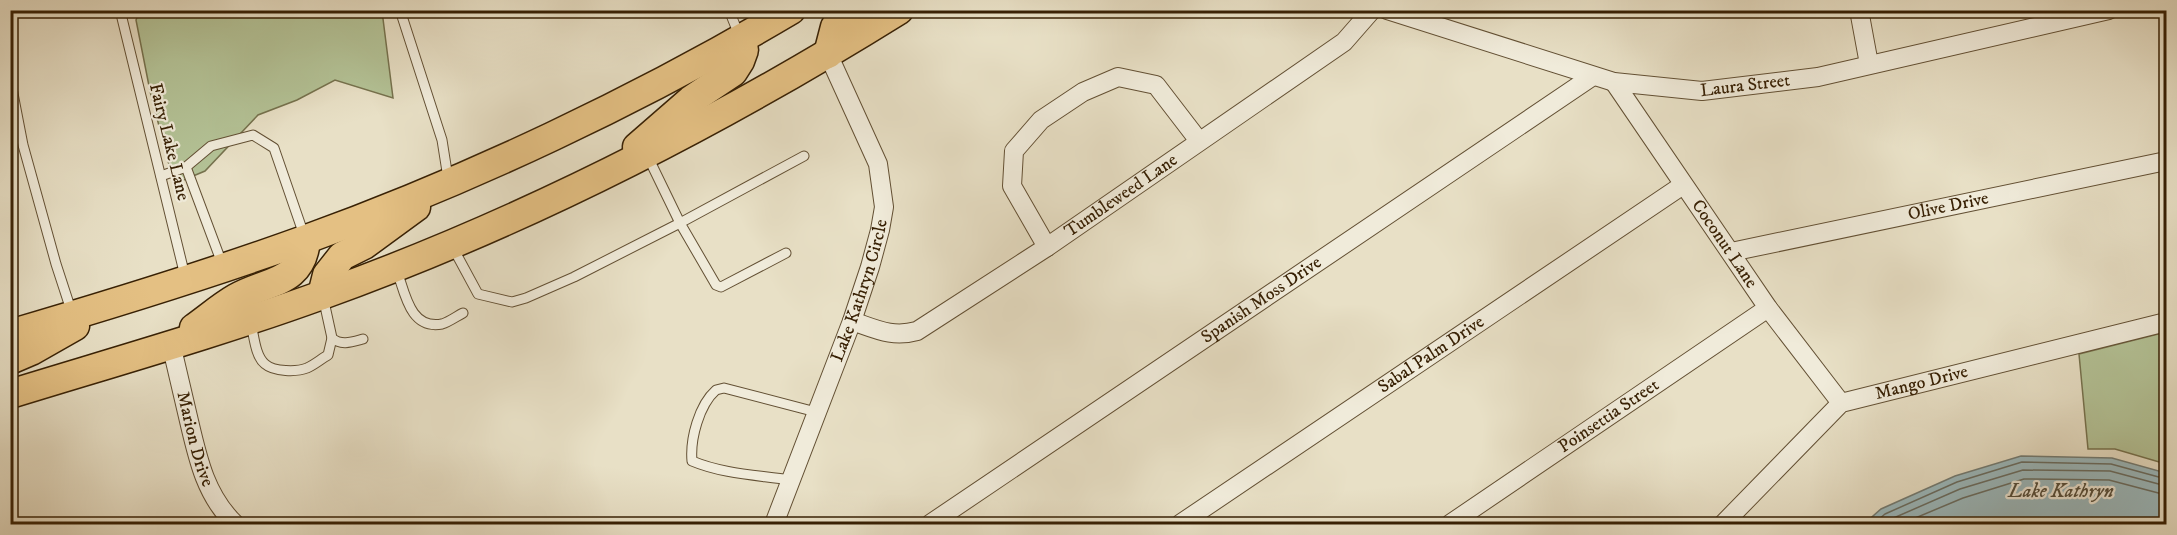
<svg xmlns="http://www.w3.org/2000/svg" width="2177" height="535" font-family="'IM FELL DW Pica',serif">
<style>
.green{fill:#b4c397;stroke:#76724e;stroke-width:1.5}
.water{fill:#9bbabf;stroke:#737c74;stroke-width:1.5}
.lines{fill:none;stroke-linecap:round;stroke-linejoin:round}
.shore{stroke:#696d62;stroke-width:1.5}
.service-casing{stroke:#635034;stroke-width:11}
.minor-casing{stroke:#635034;stroke-width:20}
.primary-casing{stroke:#372004;stroke-width:31}
.service{stroke:#f0ebda;stroke-width:9}
.minor{stroke:#f0ebda;stroke-width:18}
.primary{stroke:#e4c083;stroke-width:28}
.labels{text-anchor:middle;dominant-baseline:central;stroke-width:4.5;stroke-linejoin:round;paint-order:stroke}
.street-label{font-size:18px;fill:#372004;stroke:#f0ebda}
.water-label{font-size:20px;font-style:italic;fill:#554e3c;stroke:#f0ebda}
</style>
<rect width="100%" height="100%" fill="#e8e0c6"/>
<filter id="stains"><feTurbulence type="fractalNoise" baseFrequency=".00333" numOctaves="4"/><feColorMatrix values="0 0 0 0 .2 0 0 0 0 .09 0 0 0 0 .02 0 0 0 .5 -.17"/></filter>
<radialGradient id="worn" r=".72"><stop offset=".6" stop-color="#630" stop-opacity="0"/><stop offset="1" stop-color="#630" stop-opacity=".3"/></radialGradient>
<!-- green -->
<g class="green">
<polygon points="140,10 382,11 393,98 335,80 297,100 258,115 205,171 174,184 150,91 136,20"/>
<polygon points="2166,332 2166,464 2115,449 2088,449 2079,354"/>
</g>
<!-- water -->
<polygon class="water" points="2021,456 2112,458 2166,473 2166,524 1864,524 1881,509 1955,476"/>
<g class="lines">
<!-- shore -->
<g class="shore">
<polyline points="1873,524 1885,514 1957,482 2022,462 2111,464 2166,479"/>
<polyline points="1884,524 1889,520 1960,489 2023,470 2110,471 2166,486"/>
<polyline points="1901,524 1963,498 2024,479 2109,480 2166,495"/>
</g>
<!-- service casing -->
<g class="service-casing">
<g id="service">
<polyline points="120,10 185,276"/>
<polyline points="400,10 442,140 448,178"/>
<polyline points="729,10 739,35"/>
<polyline points="10,78 23,145 56,264 72,313"/>
<polyline points="161,176 186,167"/>
<polyline points="452,246 478,294 512,302 526,298 574,277 680,223 648,157"/>
<polyline points="786,253 721,287 716,285 680,223 804,156"/>
<polyline points="223,266 186,167 211,146 253,135 274,148 304,235"/>
<path d="M397,271C405,293 410,330 442,324C449,322 457,316 463,313"/>
<path d="M323,297L332,338C341,346 352,342 363,339"/>
<path d="M251,324C254,335 255,356 265,364C274,372 297,372 307,368C314,365 321,359 328,355L332,338"/>
<path d="M790,480C757,475 723,474 692,461C690,439 699,405 716,390L724,388L816,412"/>
</g>
</g>
<!-- minor casing -->
<g class="minor-casing">
<g id="minor">
<path id="s1" d="M1387,10L1614,82L1702,91L1818,77L2109,10"/>
<polyline points="1859,10 1869,64"/>
<path id="s2" d="M1614,82L1768,308L1841,403"/>
<polyline points="1047,247 1012,186 1014,151 1041,120 1083,92 1118,77 1156,85 1199,141"/>
<path id="s3" d="M1731,252L2166,161"/>
<path id="s4" d="M852,321C876,329 892,338 917,331L1047,247L1344,42L1372,10"/>
<path id="s5" d="M171,344C177,370 183,395 189,421C198,460 206,496 235,524"/>
<path id="s6" d="M774,524L852,321L870,267L880,230L884,207L878,164L828,54"/>
<path id="s7" d="M930,524L1593,76"/>
<path id="s8" d="M1180,524L1683,185"/>
<path id="s9" d="M1450,524L1768,308"/>
<path id="s10" d="M1723,524L1841,403L2166,322"/>
</g>
</g>
<!-- primary casing -->
<g class="primary-casing">
<g id="primary">
<polyline points="828,54 835,27 848,10"/>
<polyline points="637,147 691,100 733,72 740,61 744,50 741,40"/>
<polyline points="322,295 327,275 342,256 364,245 416,207"/>
<path d="M194,328C208,318 222,306 236,298C267,280 302,285 306,240"/>
<path d="M10,334C109,305 207,275 304,240C470,180 639,100 791,10"/>
<polyline points="10,360 31,351 75,326"/>
<path d="M10,394C114,362 220,332 322,295C525,222 716,124 899,10"/>
</g>
</g>
<!-- service -->
<use href="#service" class="service"/>
<!-- minor -->
<use href="#minor" class="minor"/>
<!-- primary -->
<use href="#primary" class="primary"/>
</g>
<g class="labels">
<!-- street labels -->
<g class="street-label">
<text stroke="none"><textPath href="#s1" startOffset="370">Laura Street</textPath></text>
<text transform="translate(169 142) rotate(76)">Fairy Lake Lane</text>
<text stroke="none"><textPath href="#s4" startOffset="312">Tumbleweed Lane</textPath></text>
<text stroke="none"><textPath href="#s3" startOffset="222">Olive Drive</textPath></text>
<text stroke="none"><textPath href="#s2" startOffset="196">Coconut Lane</textPath></text>
<text stroke="none"><textPath href="#s6" startOffset="249">Lake Kathryn Circle</textPath></text>
<text stroke="none"><textPath href="#s7" startOffset="400">Spanish Moss Drive</textPath></text>
<text stroke="none"><textPath href="#s8" startOffset="303">Sabal Palm Drive</textPath></text>
<text stroke="none"><textPath href="#s10" startOffset="252">Mango Drive</textPath></text>
<text stroke="none"><textPath href="#s9" startOffset="192">Poinsettia Street</textPath></text>
<text stroke="none"><textPath href="#s5" startOffset="98">Marion Drive</textPath></text>
</g>
<!-- water labels -->
<g class="water-label">
<text x="2061" y="491">Lake Kathryn</text>
</g>
</g>
<!-- margin -->
<rect width="2177" height="535" fill="none" stroke="#e8e0c6" stroke-width="36"/>
<rect x="12" y="12" width="2153" height="511" fill="none" stroke="#372004" stroke-width="3"/>
<rect x="18" y="18" width="2141" height="499" fill="none" stroke="#372004" stroke-width="1.5"/>
<rect width="100%" height="100%" filter="url(#stains)"/>
<rect width="100%" height="100%" fill="url(#worn)"/>
</svg>
